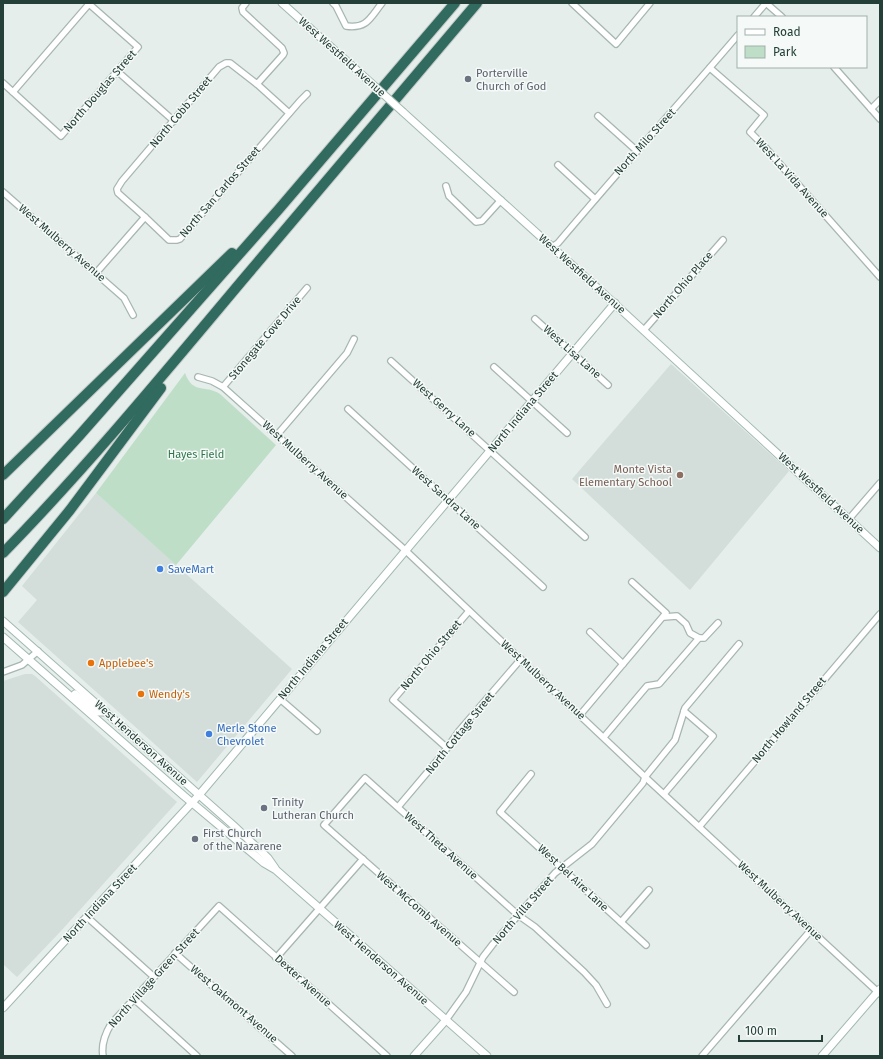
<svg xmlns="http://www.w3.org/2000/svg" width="883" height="1059" font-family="'Fira Sans',sans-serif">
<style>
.built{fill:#d3ddd9}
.green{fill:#bfdec7}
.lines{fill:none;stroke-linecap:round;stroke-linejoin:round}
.street-casing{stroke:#a7b6b1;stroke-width:8}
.secondary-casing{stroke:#a3b9b2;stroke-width:9}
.highway-casing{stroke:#c2c9c7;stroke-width:12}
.street{stroke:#fff;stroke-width:5.5}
.secondary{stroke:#fff;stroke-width:7}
.highway{stroke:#316a5f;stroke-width:10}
.secondary-bridge-casing{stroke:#a3b9b2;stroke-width:9;stroke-linecap:butt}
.secondary-bridge{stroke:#fff;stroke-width:7}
.worship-dot{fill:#6b7280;stroke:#f5faf8;stroke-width:1.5}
.education-dot{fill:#8d6e63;stroke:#f5faf8;stroke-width:1.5}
.shop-dot{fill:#3f7fe0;stroke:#f5faf8;stroke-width:1.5}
.food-dot{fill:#e8710a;stroke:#f5faf8;stroke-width:1.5}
.labels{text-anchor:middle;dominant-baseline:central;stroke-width:3;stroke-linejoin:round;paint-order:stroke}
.street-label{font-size:11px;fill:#243f38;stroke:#f5faf8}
.worship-label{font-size:11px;fill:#5b616d;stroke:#f5faf8;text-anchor:start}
.park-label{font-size:11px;fill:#30754b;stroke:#f5faf8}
.education-label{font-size:11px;fill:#785e54;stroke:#f5faf8;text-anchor:end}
.shop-label{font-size:11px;fill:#366cbe;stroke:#f5faf8;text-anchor:start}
.food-label{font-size:11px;fill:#c56008;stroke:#f5faf8;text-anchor:start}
</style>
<rect width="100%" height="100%" fill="#e5eeea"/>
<!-- built -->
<g class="built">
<polygon points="671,364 789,471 690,590 572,479"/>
<polygon points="96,493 292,669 197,782 18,622 37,600 22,586"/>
<polygon points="25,674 32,674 35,676 177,802 60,932 17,977 3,964 3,681"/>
</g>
<!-- green -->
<path class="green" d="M185,373C193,395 205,384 220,394L276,445L176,565L96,493Z"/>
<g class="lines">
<!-- street casing -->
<g class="street-casing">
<g id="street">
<path d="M333,3L336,6L346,26C367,29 370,18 382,3"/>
<polyline points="572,3 616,44 650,3"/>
<polyline points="766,3 782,17"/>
<polyline points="754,17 766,3"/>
<polyline points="834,67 880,119"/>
<polyline points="710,68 764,115 750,132 763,145 880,277"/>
<polyline points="117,71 174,121"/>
<polyline points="3,83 61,136 138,47 88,3"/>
<polyline points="257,84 289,113"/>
<polyline points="13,92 89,4"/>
<polyline points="871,109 880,100"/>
<polyline points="598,116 637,151"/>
<polyline points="558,165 595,199"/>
<polyline points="446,186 449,196 476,222 482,221 501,200"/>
<polyline points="3,192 124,298 133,315"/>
<polyline points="145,217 169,240 177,240 180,239 300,101 307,94"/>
<path d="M552,247L558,243C617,173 678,105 738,35"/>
<polyline points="96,273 145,217 118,193 117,189 122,181 219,67 226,63 230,63 257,84 283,55 284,53 282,48 243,12 242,8 246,3"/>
<polyline points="535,319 608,385"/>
<polyline points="644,330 723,240"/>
<polyline points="391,361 585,537"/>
<polyline points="494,367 567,433"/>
<polyline points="198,377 212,381 223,387 405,550 645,777 880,994"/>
<polyline points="223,387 307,288"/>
<polyline points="348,409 543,587"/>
<polyline points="277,435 347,353 354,339"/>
<polyline points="849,519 880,483"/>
<polyline points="664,617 677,616 686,624 690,633 699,638"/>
<polyline points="590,632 623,664"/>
<polyline points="3,672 22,665 38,651"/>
<polyline points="280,699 317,731"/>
<polyline points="580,715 666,613 632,582"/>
<polyline points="604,737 647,686 659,684 699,638 704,638 718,623"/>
<polyline points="447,748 393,700 469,611"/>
<polyline points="531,774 500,812 646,945"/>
<polyline points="664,794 713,736 684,711"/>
<polyline points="398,807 442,755 459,731 521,659"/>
<polyline points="699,827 880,614"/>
<polyline points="87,917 154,977"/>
<polyline points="621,922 649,890"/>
<polyline points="175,953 292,1056"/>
<polyline points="276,958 363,859"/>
<polyline points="514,992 324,825 365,778 518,915 535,927 584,972 596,985 607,1004"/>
<polyline points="134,999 197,1056"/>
<polyline points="446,1020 466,992 483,957 493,944 555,873 592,844 643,783 645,777 675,740 685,708 739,644"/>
<path d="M103,1056C101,1044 105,1034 111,1024L219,906L387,1056"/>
<polyline points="702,1056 811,930"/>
</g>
</g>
<!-- secondary casing -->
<g class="secondary-casing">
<g id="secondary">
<polyline points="282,3 370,82"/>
<polyline points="403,112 604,294 880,548"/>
<polyline points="3,621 233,825 268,858 275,868"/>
<polyline points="3,637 184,796 264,863 276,870 487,1056"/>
<polyline points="75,694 98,712 106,712"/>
<polyline points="3,1008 199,795 615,303"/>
<polyline points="414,1056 446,1020"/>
<polyline points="822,1056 880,989"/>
</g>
</g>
<!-- highway casing -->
<g class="highway-casing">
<g id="highway">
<polyline points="3,475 232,253"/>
<polyline points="3,519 79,436 279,209 455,3"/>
<path d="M3,553C89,465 167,370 246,276C323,185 400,94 477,3"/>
<polyline points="3,592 70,510 161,388"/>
</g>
</g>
<!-- street -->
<use href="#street" class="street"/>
<!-- secondary -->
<use href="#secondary" class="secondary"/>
<!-- highway -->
<use href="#highway" class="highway"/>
<!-- secondary-bridge casing -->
<g class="secondary-bridge-casing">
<polyline id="secondary-bridge" points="370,82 403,112"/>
</g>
<!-- secondary-bridge -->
<use href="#secondary-bridge" class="secondary-bridge"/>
</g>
<!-- markers -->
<g class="worship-dot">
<circle cx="468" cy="79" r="4"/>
<circle cx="264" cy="808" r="4"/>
<circle cx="195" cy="839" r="4"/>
</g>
<circle class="education-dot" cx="680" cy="475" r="4"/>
<g class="shop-dot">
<circle cx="160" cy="569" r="4"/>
<circle cx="209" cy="734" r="4"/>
</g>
<g class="food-dot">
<circle cx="91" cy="663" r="4"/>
<circle cx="141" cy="694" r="4"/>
</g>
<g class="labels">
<!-- street labels -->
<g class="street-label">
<text transform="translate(342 57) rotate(42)">West Westfield Avenue</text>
<text transform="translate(100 91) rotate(-49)">North Douglas Street</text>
<text transform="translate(181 112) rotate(-50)">North Cobb Street</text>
<text transform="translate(645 142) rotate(-48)">North Milo Street</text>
<text transform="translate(792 178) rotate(48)">West La Vida Avenue</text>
<text transform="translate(220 192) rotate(-49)">North San Carlos Street</text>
<text transform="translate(62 243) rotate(41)">West Mulberry Avenue</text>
<text transform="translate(582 274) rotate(42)">West Westfield Avenue</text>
<text transform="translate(683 285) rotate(-49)">North Ohio Place</text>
<text transform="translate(265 338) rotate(-50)">Stonegate Cove Drive</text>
<text transform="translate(572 352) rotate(42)">West Lisa Lane</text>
<text transform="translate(444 408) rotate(42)">West Gerry Lane</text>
<text transform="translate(523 412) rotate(-50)">North Indiana Street</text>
<text transform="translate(305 460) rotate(42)">West Mulberry Avenue</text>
<text transform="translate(821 493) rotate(43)">West Westfield Avenue</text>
<text transform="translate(446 498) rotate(42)">West Sandra Lane</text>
<text transform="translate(431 655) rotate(-50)">North Ohio Street</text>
<text transform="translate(313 659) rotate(-50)">North Indiana Street</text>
<text transform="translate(543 680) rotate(43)">West Mulberry Avenue</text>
<text transform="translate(789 720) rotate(-50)">North Howland Street</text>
<text transform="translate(460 733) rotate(-51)">North Cottage Street</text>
<text transform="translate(141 743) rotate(42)">West Henderson Avenue</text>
<text transform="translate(441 846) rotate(42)">West Theta Avenue</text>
<text transform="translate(573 878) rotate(43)">West Bel Aire Lane</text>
<text transform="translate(780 901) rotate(43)">West Mulberry Avenue</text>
<text transform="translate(100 903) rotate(-47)">North Indiana Street</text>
<text transform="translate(419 909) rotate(41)">West McComb Avenue</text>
<text transform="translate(523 910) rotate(-49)">North Villa Street</text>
<text transform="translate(381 963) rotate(41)">West Henderson Avenue</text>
<text transform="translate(154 978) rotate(-48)">North Village Green Street</text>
<text transform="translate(303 981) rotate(42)">Dexter Avenue</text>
<text transform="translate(234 1004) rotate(41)">West Oakmont Avenue</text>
</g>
<!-- worship labels -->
<g class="worship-label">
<text x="476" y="73">Porterville<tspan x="476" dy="13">Church of God</tspan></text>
<text x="272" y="802">Trinity<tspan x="272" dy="13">Lutheran Church</tspan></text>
<text x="203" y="833">First Church<tspan x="203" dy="13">of the Nazarene</tspan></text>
</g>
<!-- park labels -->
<g class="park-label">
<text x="196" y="454">Hayes Field</text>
</g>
<!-- education labels -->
<g class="education-label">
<text x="672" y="469">Monte Vista<tspan x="672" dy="13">Elementary School</tspan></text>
</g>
<!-- shop labels -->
<g class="shop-label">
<text x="168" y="569">SaveMart</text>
<text x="217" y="728">Merle Stone<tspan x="217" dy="13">Chevrolet</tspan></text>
</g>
<!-- food labels -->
<g class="food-label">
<text x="99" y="663">Applebee's</text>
<text x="149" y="694">Wendy's</text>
</g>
</g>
<!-- border -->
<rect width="883" height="1059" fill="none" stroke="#243f38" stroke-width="8"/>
<!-- legend -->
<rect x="737" y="16" width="130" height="52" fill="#f5faf8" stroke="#a1afab"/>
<rect x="745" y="29" width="20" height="6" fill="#ffffff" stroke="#a1afab"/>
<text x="773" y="36" font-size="12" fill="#243f38">Road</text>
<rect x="745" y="46" width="20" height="12" fill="#bfdec7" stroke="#a1afab"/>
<text x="773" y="56" font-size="12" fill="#243f38">Park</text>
<!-- scale -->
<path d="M739 1035v6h83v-6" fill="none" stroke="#243f38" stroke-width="2"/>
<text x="745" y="1035" font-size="12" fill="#243f38" stroke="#f5faf8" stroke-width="3" paint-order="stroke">100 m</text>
</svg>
